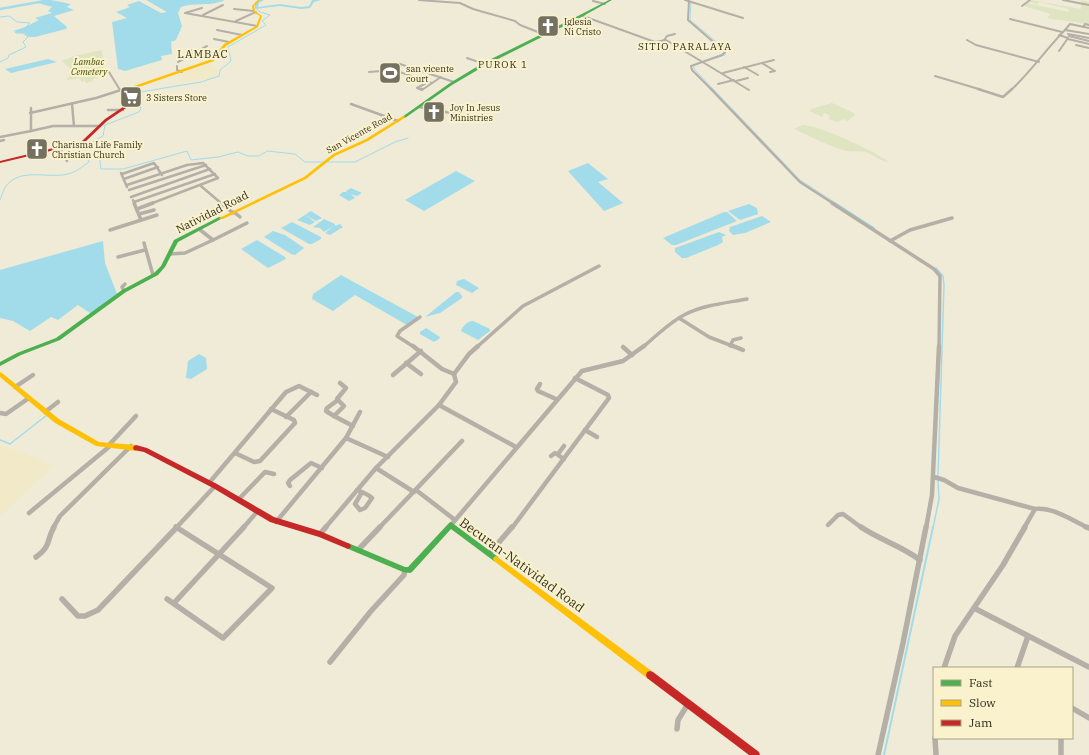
<svg xmlns="http://www.w3.org/2000/svg" width="1089" height="755" font-family="'IBM Plex Serif',serif">
<style>
.built{fill:#f1e9c7}
.green{fill:#dfe4c1}
.water{fill:#a2dcea}
.lines{fill:none;stroke-linecap:round;stroke-linejoin:round}
.stream-far2{stroke:#a2dcea;stroke-width:1}
.stream-far1{stroke:#a2dcea;stroke-width:1.5}
.stream{stroke:#a2dcea;stroke-width:2}
.canal{stroke:#a2dcea;stroke-width:2.5}
.river{fill:#a2dcea;fill-rule:evenodd}
.street-far4{stroke:#b4afa7;stroke-width:2}
.street-far3{stroke:#b4afa7;stroke-width:2.5}
.street-far2{stroke:#b4afa7;stroke-width:3.5}
.street-far1{stroke:#b4afa7;stroke-width:4.5}
.street{stroke:#b4afa7;stroke-width:5.5}
.fast{fill:#4caf50;fill-rule:evenodd}
.slow{fill:#ffc107;fill-rule:evenodd}
.jam{fill:#c62828;fill-rule:evenodd}
.labels{text-anchor:middle;dominant-baseline:central;stroke-width:4;stroke-linejoin:round;paint-order:stroke}
.far-poi-label{font-size:9px;fill:#322f21;stroke:#faf2cc;text-anchor:start}
.far-park-label{font-size:9px;font-style:italic;fill:#3f4e00;stroke:#faf2cc}
.far-street-label{font-size:9px;fill:#322f21;stroke:#faf2cc}
.far-neighbourhood-label{font-size:10px;letter-spacing:1px;fill:#322f21;stroke:#faf2cc}
.far-quarter-label{font-size:11px;letter-spacing:1px;fill:#322f21;stroke:#faf2cc}
.street-label{font-size:11px;fill:#322f21;stroke:#faf2cc}
.near-street-label{font-size:13px;fill:#322f21;stroke:#faf2cc}
</style>
<rect width="100%" height="100%" fill="#f0ebd6"/>
<!-- built -->
<g class="built">
<polygon points="207,63 219,70 218,75 210,78 180,83 177,75"/>
<polygon points="0,445 19,451 12,458 20,451 53,466 0,516"/>
</g>
<!-- green -->
<g class="green">
<path d="M1031,0L1081,9V0L1089,2V25C1075,21 1062,21 1047,18L1051,14L1024,6L1027,3L1068,12L1069,9L1039,2L1038,4L1030,2Z"/>
<polygon points="102,50 104,72 99,77 93,79 93,81 86,83 85,81 81,82 80,78 66,80 71,74 70,68 62,61 74,56"/>
<polygon points="832,103 854,113 855,115 847,121 843,119 838,122 828,119 830,117 829,115 824,113 822,117 810,111 811,109"/>
<path d="M803,125C821,126 874,151 889,162C881,162 874,155 866,152C858,150 851,153 843,150C826,145 810,136 794,129Z"/>
</g>
<!-- water -->
<g class="water">
<path d="M51,0L71,4L67,7L74,10L54,16L67,27L66,29L35,37H29L24,33H16V30C25,28 30,24 39,20L35,18L52,13L48,11L52,7L38,3Z"/>
<path d="M146,0H225C212,7 195,2 181,7L178,13L182,26L176,40L171,42L172,54L161,56L162,60L125,71L118,69L112,22L127,18L116,12L130,7L127,5L139,1L161,13L167,12Z"/>
<polygon points="48,59 57,62 11,73 5,69"/>
<polygon points="588,163 608,179 598,182 623,203 604,211 568,171"/>
<polygon points="456,171 475,181 424,211 405,200"/>
<polygon points="351,188 362,193 357,196 351,194 355,198 349,201 339,195 343,192 347,192 346,191"/>
<polygon points="749,204 757,208 758,214 740,220 728,211"/>
<polygon points="311,211 322,218 316,221 305,215 315,222 310,225 297,220"/>
<polygon points="724,212 727,212 737,221 676,245 672,245 663,238"/>
<polygon points="762,216 771,222 745,233 733,235 729,231 730,227"/>
<polygon points="324,219 335,224 335,226 340,224 343,227 330,235 325,233 334,226 324,232 320,228 313,227"/>
<polygon points="292,222 321,237 321,239 312,244 309,244 281,228"/>
<polygon points="273,231 285,235 304,248 295,255 291,254 264,237"/>
<polygon points="719,232 726,235 722,237 723,242 718,245 686,258 682,258 675,252 675,248"/>
<polygon points="257,240 285,257 286,259 268,268 241,249"/>
<polygon points="103,241 105,263 117,294 93,315 78,305 58,320 51,317 30,331 13,321 0,318 0,270"/>
<polygon points="341,275 418,317 407,325 355,295 333,311 312,299 313,294"/>
<polygon points="464,279 479,288 472,293 456,285 457,281"/>
<polygon points="456,292 459,292 462,296 462,298 440,313 425,317"/>
<path d="M473,321L490,329V331L478,340L461,331C462,326 468,321 473,321Z"/>
<polygon points="426,328 440,337 439,339 434,342 420,334 420,332"/>
<polygon points="199,354 206,358 207,369 191,379 186,378 188,361"/>
</g>
<g class="lines">
<!-- stream-far2 -->
<g class="stream-far2">
<polyline points="691,2 690,20 726,50 725,55 712,59"/>
<polyline points="0,17 9,16 17,22 30,23 25,28 14,31 16,33 23,33 28,37 23,42 26,47 9,55 8,58 0,62"/>
<polyline points="694,65 694,69 800,180 837,204"/>
<polyline points="93,142 99,154 101,169 123,169 187,151 191,160 218,157 238,152 248,156 259,156 267,151 295,154 305,162 355,162 395,142 408,138"/>
<path d="M0,200C2,196 3,190 6,186C21,167 48,179 68,174C76,172 82,167 89,162L88,159L77,155V150L103,136L105,125L139,112L141,109L138,97L140,92L201,82L219,76L220,70L231,61L228,47L266,25L262,21L270,15L260,12L256,8"/>
</g>
<!-- stream-far1 -->
<g class="stream-far1">
<polyline points="835,203 874,228"/>
<polyline points="936,268 943,276 944,285 938,476"/>
<polyline points="0,440 10,444 47,415"/>
<polyline points="933,528 939,499 938,480"/>
</g>
<!-- stream -->
<polyline class="stream" points="884,755 933,527"/>
<!-- canal -->
<polyline class="canal" points="0,9 50,0"/>
<!-- river -->
<polygon class="river" points="259,0 264,0 259,3 258,7 280,4 301,7 309,6 312,0 321,0 314,2 310,8 301,9 280,6 255,9 255,2"/>
<!-- street-far4 -->
<g class="street-far4">
<polyline points="419,0 460,3 473,9 515,21 520,25 543,34"/>
<polyline points="685,0 743,18"/>
<polyline points="689,0 688,20 725,52 722,55 691,66 692,70 712,90"/>
<polyline points="1063,0 1089,5"/>
<polyline points="593,1 605,4"/>
<polyline points="1022,6 1030,0"/>
<polyline points="202,8 185,13 257,26"/>
<polyline points="234,9 254,11"/>
<polyline points="203,15 223,5"/>
<polyline points="583,16 655,42 666,40 749,90"/>
<polyline points="1010,19 1062,32"/>
<polyline points="236,21 256,12"/>
<polyline points="1083,27 1085,24 1089,25"/>
<polyline points="217,30 242,35"/>
<polyline points="1065,30 1070,24 1089,28"/>
<polyline points="1068,34 1089,38"/>
<polyline points="1059,35 1068,38 1059,51"/>
<polyline points="1069,36 1089,41"/>
<polyline points="214,39 229,42"/>
<polyline points="1068,39 1089,44"/>
<polyline points="664,40 667,36 675,34"/>
<polyline points="967,40 976,45 1039,62"/>
<polyline points="1076,45 1089,48"/>
<polyline points="191,50 219,55"/>
<polyline points="467,58 484,64"/>
<polyline points="178,62 207,46"/>
<polyline points="762,63 775,71 770,72"/>
<polyline points="485,64 497,68"/>
<polyline points="177,66 177,70 182,72"/>
<polyline points="744,67 758,75"/>
<polyline points="391,69 432,83"/>
<polyline points="369,72 382,71 400,64 454,82"/>
<polyline points="723,73 774,60"/>
<polyline points="88,75 109,72 120,90"/>
<polyline points="935,76 982,90"/>
<polyline points="736,81 748,78"/>
<polyline points="428,82 417,88 422,90 441,77"/>
<polyline points="718,84 734,80"/>
<polyline points="121,90 132,87"/>
<path d="M1011,90C1031,72 1046,49 1065,30L1089,34"/>
</g>
<!-- street-far3 -->
<g class="street-far3">
<polyline points="421,89 423,89"/>
<polyline points="711,89 800,182 834,204"/>
<polyline points="978,89 1003,97 1012,89"/>
<polyline points="72,104 74,126"/>
<polyline points="351,104 398,121"/>
<polyline points="419,107 456,114"/>
<polyline points="108,110 123,110"/>
<polyline points="30,113 96,98 124,89"/>
<polyline points="31,131 53,126 99,126"/>
<polyline points="0,137 31,131 31,108"/>
<polyline points="0,141 4,140"/>
<polyline points="60,148 67,161"/>
<polyline points="121,173 127,187"/>
<polyline points="122,174 154,163 162,175"/>
<polyline points="124,179 158,167"/>
<polyline points="127,185 187,165 203,163 218,178 150,204"/>
<polyline points="201,186 222,204"/>
<polyline points="129,190 206,165"/>
<polyline points="131,197 210,169"/>
<polyline points="133,200 135,204"/>
<polyline points="134,202 215,174"/>
</g>
<!-- street-far2 -->
<g class="street-far2">
<polyline points="134,203 141,220"/>
<polyline points="221,203 233,213"/>
<polyline points="832,203 934,269 940,276 939,347"/>
<polyline points="137,209 153,203"/>
<polyline points="234,212 240,217"/>
<polyline points="139,214 154,210"/>
<polyline points="199,229 213,240 247,223"/>
<polyline points="110,230 157,215"/>
<polyline points="890,241 910,230 952,218"/>
<polyline points="144,243 153,275"/>
<polyline points="170,254 185,253 213,240"/>
<polyline points="118,257 145,250"/>
<polyline points="124,291 122,287 125,284"/>
<polyline points="679,318 709,337 735,347"/>
<polyline points="730,346 733,340 741,338"/>
<polyline points="414,347 397,336 400,331 420,317"/>
<polyline points="477,347 523,306 599,266"/>
<path d="M643,347C656,336 669,323 684,315C703,305 726,303 747,299"/>
</g>
<!-- street-far1 -->
<g class="street-far1">
<polyline points="413,346 442,369 454,374 469,354 478,346"/>
<polyline points="733,346 743,350"/>
<polyline points="623,347 632,355"/>
<polyline points="406,363 421,374"/>
<polyline points="393,375 421,351"/>
<polyline points="540,384 537,389 538,391 556,399"/>
<polyline points="15,387 33,375"/>
<polyline points="337,399 346,388 340,383"/>
<polygon points="338,400 344,406 334,416 326,411 327,408"/>
<polyline points="439,405 516,447"/>
<polyline points="45,412 58,402"/>
<polyline points="0,413 6,414 29,398"/>
<polyline points="334,416 353,426"/>
<polyline points="286,417 311,392"/>
<polyline points="585,430 597,437"/>
<polyline points="346,438 388,457"/>
<polyline points="108,446 136,416"/>
<polyline points="235,453 254,462 260,461 295,423 294,420 271,409"/>
<polyline points="558,454 564,446"/>
<polyline points="551,456 555,453 564,459"/>
<polyline points="376,468 414,492"/>
<polyline points="934,477 944,480 958,488 1035,509"/>
<polyline points="209,483 286,392 299,386 317,395"/>
<polyline points="290,486 288,483 290,480 311,463 322,468"/>
<path d="M357,490C362,492 368,494 372,498L365,508L360,510L355,504L362,492"/>
<polyline points="416,490 455,520"/>
<polyline points="238,500 265,472 274,474"/>
<polyline points="29,513 110,446"/>
<polyline points="276,522 346,438 360,412"/>
<polyline points="451,525 582,371 623,361 644,346"/>
<polyline points="828,525 838,515 843,514 862,528"/>
<polyline points="53,528 60,516 131,446"/>
<polyline points="176,528 215,486"/>
<polyline points="243,528 257,512"/>
<polyline points="325,528 376,468 439,405 456,382 454,374"/>
<polyline points="379,528 462,441"/>
<polyline points="512,528 609,398 608,395 575,378"/>
<polyline points="926,528 932,495 939,346"/>
<path d="M1024,528L1035,509C1053,507 1072,520 1088,528"/>
</g>
<!-- street -->
<g class="street">
<path d="M861,527C880,540 902,546 920,560"/>
<polyline points="1086,527 1089,528"/>
<polyline points="320,534 326,527"/>
<polyline points="358,550 380,527"/>
<polyline points="489,554 512,527"/>
<path d="M36,557C52,545 46,541 54,527"/>
<polyline points="62,599 78,616 85,616 98,610 177,527"/>
<polyline points="167,599 223,638 272,588 176,527"/>
<polyline points="174,603 244,527"/>
<polyline points="974,608 1089,667"/>
<polyline points="330,662 371,611 404,575 405,570"/>
<polyline points="944,668 955,636 1003,565 1025,527"/>
<polyline points="1017,668 1028,636"/>
<polyline points="1072,708 1089,718"/>
<polyline points="677,729 678,720 688,704"/>
<polyline points="935,738 936,755"/>
<polyline points="1061,738 1061,755"/>
<polyline points="878,755 903,643 926,527"/>
</g>
<!-- fast -->
<g class="fast">
<polygon points="609,0 612,0 576,20 486,65 452,85 405,118 402,117 450,83 483,63 574,18"/>
<polygon points="219,217 221,217 223,218 178,242 165,267 158,275 126,292 60,340 21,355 0,366 0,362 17,353 56,338 122,290 154,273 161,266 174,240"/>
<polygon points="451,522 498,557 499,559 498,561 496,562 494,561 451,529 412,572 410,573 403,572 346,548 345,546 346,544 348,543 405,567 408,567 449,523"/>
</g>
<!-- slow -->
<g class="slow">
<polygon points="258,0 260,0 254,6 255,11 262,16 258,27 226,46 214,61 133,89 131,89 131,87 212,59 224,44 256,26 260,16 253,12 252,6"/>
<polygon points="403,116 406,117 368,141 335,156 306,179 223,219 221,219 219,218 304,177 333,154 366,139"/>
<polygon points="0,372 2,373 59,419 99,442 136,445 138,446 139,448 138,450 136,451 96,446 55,423 0,377"/>
<polygon points="496,556 653,672 654,675 653,678 650,679 647,678 494,561 493,559 494,557"/>
</g>
<!-- jam -->
<g class="jam">
<polygon points="131,87 134,88 135,102 107,121 84,143 0,163 0,161 82,141 105,119 132,101"/>
<polygon points="136,445 147,448 217,484 274,517 320,531 350,544 351,546 350,548 348,549 319,537 270,522 213,488 144,452 134,450 133,448 134,446"/>
<polygon points="650,671 653,672 759,752 760,755 749,755 647,678 646,675 647,672"/>
</g>
</g>
<!-- icons -->
<defs>
<g id="church-square" transform="scale(1.15)"><rect x="-9" y="-9" width="18" height="18" rx="4" fill="#747160" stroke="#faf2cc"/><path d="M-1.2-6h2.4v3.5h3.3v2.4h-3.3V6h-2.4V-.1h-3.3v-2.4h3.3Z" fill="#fff"/></g>
<g id="stadium-square" transform="scale(1.15)"><rect x="-9" y="-9" width="18" height="18" rx="4" fill="#747160" stroke="#faf2cc"/><path d="M0-5a6.5 5 0 1 0 0 10a6.5 5 0 1 0 0-10ZM-3.5-1.8h7v3.6h-7Z" fill="#fff"/></g>
<g id="supermarket-square" transform="scale(1.15)"><rect x="-9" y="-9" width="18" height="18" rx="4" fill="#747160" stroke="#faf2cc"/><path d="M-6-5.5h2.5l.6 2H6L4.5 2H-2.5L-4.4-4H-6ZM-1.5 3.2a1.3 1.3 0 1 0 .1 0ZM3 3.2a1.3 1.3 0 1 0 .1 0Z" fill="#fff"/></g>
</defs>
<g fill-rule="evenodd">
<use href="#church-square" x="548" y="26"/>
<use href="#stadium-square" x="390" y="73"/>
<use href="#supermarket-square" x="131" y="97"/>
<use href="#church-square" x="434" y="112"/>
<use href="#church-square" x="37" y="149"/>
</g>
<g class="labels">
<!-- far-poi labels -->
<g class="far-poi-label">
<text x="564" y="21">Iglesia<tspan x="564" dy="10">Ni Cristo</tspan></text>
<text x="406" y="68">san vicente<tspan x="406" dy="10">court</tspan></text>
<text x="146" y="97">3 Sisters Store</text>
<text x="450" y="107">Joy In Jesus<tspan x="450" dy="10">Ministries</tspan></text>
<text x="52" y="144">Charisma Life Family<tspan x="52" dy="10">Christian Church</tspan></text>
</g>
<!-- far-park labels -->
<g class="far-park-label">
<text x="89" y="61">Lambac<tspan x="89" dy="10">Cemetery</tspan></text>
</g>
<!-- far-street labels -->
<g class="far-street-label">
<text transform="translate(359 133) rotate(-29)">San Vicente Road</text>
</g>
<!-- far-neighbourhood labels -->
<g class="far-neighbourhood-label">
<text x="685" y="46">SITIO PARALAYA</text>
<text x="503" y="64">PUROK 1</text>
</g>
<!-- far-quarter labels -->
<g class="far-quarter-label">
<text x="203" y="54">LAMBAC</text>
</g>
<!-- street labels -->
<g class="street-label">
<text transform="translate(212 212) rotate(-27)">Natividad Road</text>
</g>
<!-- near-street labels -->
<g class="near-street-label">
<text transform="translate(522 565) rotate(36)">Becuran-Natividad Road</text>
</g>
</g>
<!-- legend -->
<rect x="933" y="667" width="140" height="72" fill="#faf2cc" stroke="#aaa488"/>
<rect x="941" y="680" width="20" height="6" fill="#4caf50" stroke="#aaa488"/>
<text x="969" y="687" font-size="12" fill="#322f21">Fast</text>
<rect x="941" y="700" width="20" height="6" fill="#ffc107" stroke="#aaa488"/>
<text x="969" y="707" font-size="12" fill="#322f21">Slow</text>
<rect x="941" y="720" width="20" height="6" fill="#c62828" stroke="#aaa488"/>
<text x="969" y="727" font-size="12" fill="#322f21">Jam</text>
</svg>
